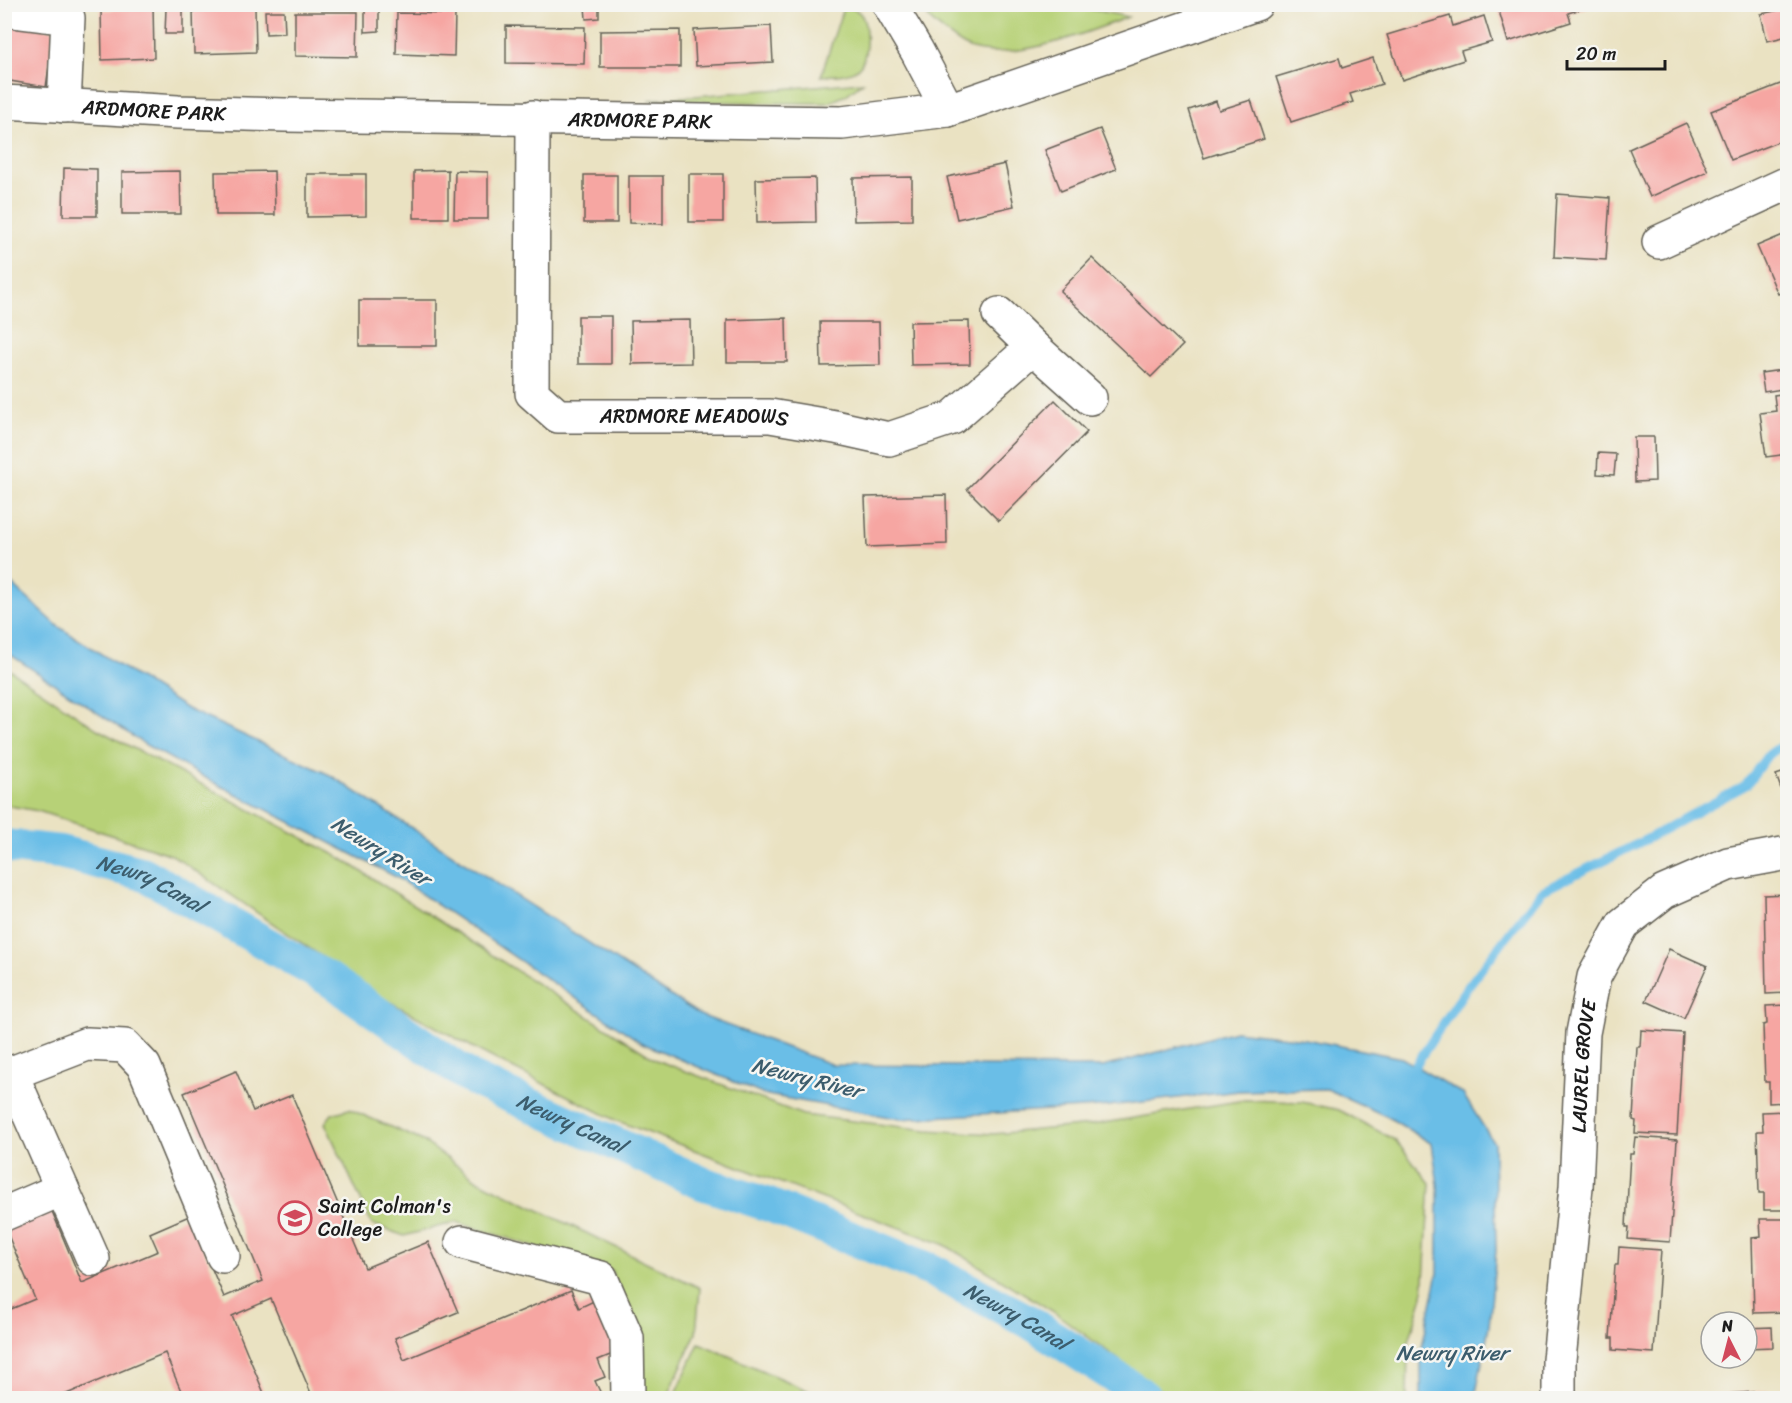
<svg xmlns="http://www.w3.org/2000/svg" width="1792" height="1403" font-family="Sriracha,sans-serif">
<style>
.green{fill:#b7d177;stroke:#6a764a;stroke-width:1.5}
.water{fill:#6bbee7;stroke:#446d82;stroke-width:1.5}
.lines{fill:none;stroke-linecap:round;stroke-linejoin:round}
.stream{stroke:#6bbee7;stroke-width:9}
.canal{stroke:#6bbee7;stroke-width:34}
.building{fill:#f6a6a2}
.minor-casing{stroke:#646156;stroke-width:36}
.minor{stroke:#fff;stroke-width:33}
.labels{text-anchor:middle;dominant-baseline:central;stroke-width:5;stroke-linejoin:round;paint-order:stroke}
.street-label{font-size:20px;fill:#1c1c1c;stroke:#f6f6f2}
.poi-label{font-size:20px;fill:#1c1c1c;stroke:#f6f6f2;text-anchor:start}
.water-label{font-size:21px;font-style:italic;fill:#3c5d6d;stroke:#f6f6f2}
</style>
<rect width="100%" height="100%" fill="#f6f6f2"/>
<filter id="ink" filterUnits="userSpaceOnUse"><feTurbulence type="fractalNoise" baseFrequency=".0167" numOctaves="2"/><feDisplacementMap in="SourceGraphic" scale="12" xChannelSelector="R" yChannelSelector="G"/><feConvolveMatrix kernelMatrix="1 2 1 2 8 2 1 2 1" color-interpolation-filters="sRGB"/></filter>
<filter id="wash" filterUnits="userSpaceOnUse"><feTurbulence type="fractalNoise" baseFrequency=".008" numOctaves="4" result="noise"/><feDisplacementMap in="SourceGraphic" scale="24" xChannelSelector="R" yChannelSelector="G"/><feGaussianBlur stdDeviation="1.35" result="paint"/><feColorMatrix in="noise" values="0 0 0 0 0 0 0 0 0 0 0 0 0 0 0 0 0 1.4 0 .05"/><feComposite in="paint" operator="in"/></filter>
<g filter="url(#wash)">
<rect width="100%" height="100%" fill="#eae2c2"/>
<!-- green -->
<g class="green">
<path d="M844,5C851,8 860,10 863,18C868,30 868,60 858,68C849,76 832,75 821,76Z"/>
<path d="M921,5H1071L1128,17C1087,33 1015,61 972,49C962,46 953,38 945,32C933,23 927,18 921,5Z"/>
<polygon points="863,82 846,95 828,103 770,103 648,100"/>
<polygon points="4,666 97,729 339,857 656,1060 803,1115 927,1130 993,1134 1091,1125 1245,1100 1302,1102 1339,1110 1395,1140 1430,1183 1423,1296 1408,1344 1407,1398 1171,1398 1054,1312 945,1245 615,1120 485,1054 383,998 172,855 38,811 5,805"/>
<polygon points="349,1109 423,1141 479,1181 700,1288 696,1333 667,1398 638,1398 612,1271 456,1222 404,1236 372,1224 325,1123 332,1114"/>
<polygon points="699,1343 825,1398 674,1398"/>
</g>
<!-- water -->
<polygon class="water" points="4,577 59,627 187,709 330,775 700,1015 833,1065 1103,1067 1235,1031 1305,1039 1402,1058 1463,1094 1494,1143 1496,1250 1489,1326 1475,1398 1421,1398 1421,1351 1438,1273 1438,1185 1432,1144 1388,1117 1327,1089 1239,1091 1099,1107 900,1119 762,1094 642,1043 396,877 215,783 146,745 5,651"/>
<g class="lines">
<!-- stream -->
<polyline class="stream" points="1415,1066 1466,989 1542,891 1647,839 1746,785 1767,756 1788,741"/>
<!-- canal -->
<path class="canal" id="s1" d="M4,846L60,852L144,874L330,980L471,1078L702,1183L769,1205L931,1270L1028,1321L1134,1389L1145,1398"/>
</g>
<g id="blocks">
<!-- building -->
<g class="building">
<polygon points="136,4 153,4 154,58 102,60 101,10 136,9"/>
<polygon points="1497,4 1595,4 1595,5 1568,13 1571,22 1508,42"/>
<polygon points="599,5 599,18 586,19 585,6"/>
<polygon points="255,7 256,52 194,54 193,9"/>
<polygon points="166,8 183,9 183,34 165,34"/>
<polygon points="1788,8 1788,36 1767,41 1761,14"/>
<polygon points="365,10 379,10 379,31 365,32"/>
<polygon points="265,11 284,11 285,33 266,34"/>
<polygon points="295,12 358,12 357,57 295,56"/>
<polygon points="397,13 455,14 454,56 396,54"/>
<polygon points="1450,16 1453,26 1484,16 1492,42 1461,51 1464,60 1402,80 1387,35"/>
<polygon points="4,23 54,30 46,87 4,80"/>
<polygon points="506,26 585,27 584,64 506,63"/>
<polygon points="771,26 773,62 696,66 694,30"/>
<polygon points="680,30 680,67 600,67 600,31"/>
<polygon points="1339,58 1342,68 1373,58 1382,84 1350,94 1353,102 1291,122 1276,77"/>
<polygon points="1788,81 1788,138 1731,160 1711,111"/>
<polygon points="1251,100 1264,139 1204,158 1189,110 1216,101 1219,110"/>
<polygon points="1686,123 1708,171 1650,197 1629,149"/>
<polygon points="1100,129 1116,169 1061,191 1045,150"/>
<polygon points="1005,164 1014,206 957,219 947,177"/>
<polygon points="64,168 97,169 97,216 63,216"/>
<polygon points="448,170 448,218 414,218 414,171"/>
<polygon points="180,171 181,214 122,214 122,172"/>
<polygon points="274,171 275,215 216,215 215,172"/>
<polygon points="455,171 488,172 488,219 454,219"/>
<polygon points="307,174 366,174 366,216 307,217"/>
<rect x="689" y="174" width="34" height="48"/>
<rect x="584" y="175" width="33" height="48"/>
<polygon points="629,176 663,176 663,224 629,223"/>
<polygon points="912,177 912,220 854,221 853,178"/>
<polygon points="815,178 816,222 757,223 756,179"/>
<polygon points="1557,194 1610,198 1606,260 1554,257"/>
<polygon points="1788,233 1788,290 1778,294 1757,246"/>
<polygon points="1092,258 1183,345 1151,377 1060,291"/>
<rect x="359" y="300" width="78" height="46"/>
<rect x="578" y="316" width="33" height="48"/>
<polygon points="786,318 787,362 727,362 727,320"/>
<polygon points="690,320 691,363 632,364 631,321"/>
<polygon points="969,321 970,364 911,365 910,322"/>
<polygon points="820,322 879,322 880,365 821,366"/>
<polygon points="1788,369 1788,388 1764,392 1761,373"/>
<polygon points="1788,393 1788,454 1766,457 1760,413 1776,411 1774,395"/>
<polygon points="1055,400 1087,432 999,521 967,489"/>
<polygon points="1634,437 1654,437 1655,481 1635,482"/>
<polygon points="1598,453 1616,454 1614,475 1597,474"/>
<polygon points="946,495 947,544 867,547 865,497"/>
<polygon points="1788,771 1788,805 1787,805 1776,775"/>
<polygon points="1788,894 1788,993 1766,994 1764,895"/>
<polygon points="1669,949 1707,966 1684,1018 1646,1001"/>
<polygon points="1788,1005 1788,1102 1769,1103 1769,1082 1765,1082 1763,1025 1767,1024 1766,1006"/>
<polygon points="1641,1030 1683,1033 1677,1135 1635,1133 1636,1121 1633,1120 1637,1047 1640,1047"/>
<polygon points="236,1071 253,1111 292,1095 365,1268 428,1242 458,1312 395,1338 404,1360 571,1290 579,1308 598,1299 620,1351 598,1360 605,1377 595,1381 603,1398 313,1398 271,1299 232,1316 266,1398 184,1398 165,1353 57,1398 4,1398 4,1312 35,1299 5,1228 51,1209 82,1283 158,1251 150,1233 189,1216 224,1297 263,1281 184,1093"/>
<polygon points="1788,1111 1788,1210 1764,1210 1764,1193 1759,1193 1757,1131 1763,1131 1762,1112"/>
<polygon points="1635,1137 1677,1140 1670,1242 1628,1239 1629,1227 1626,1227 1628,1188 1630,1154 1633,1154"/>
<polygon points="1760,1219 1788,1219 1788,1312 1754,1313 1752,1238 1761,1237"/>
<polygon points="1619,1247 1661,1250 1654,1353 1613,1350 1613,1338 1610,1338 1615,1265 1618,1265"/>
<polygon points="1772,1327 1773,1347 1747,1348 1747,1328"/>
<polygon points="1770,1391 1770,1398 1695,1398 1695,1396"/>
</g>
</g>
</g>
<g filter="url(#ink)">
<use href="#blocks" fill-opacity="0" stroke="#646156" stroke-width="1.5"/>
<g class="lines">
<!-- minor casing -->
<g class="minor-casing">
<g id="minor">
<polyline points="889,4 917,51 948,110"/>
<polyline points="4,10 68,18 64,106"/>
<path id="s2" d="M4,102L178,112L284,115L842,123L948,110L1256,4"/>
<path id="s3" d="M533,117L532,393L558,416H770L835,427L889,439L952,418L1033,347L1090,398"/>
<polyline points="1659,242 1788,183"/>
<polyline points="999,314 1033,347"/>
<polyline points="11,1073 93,1259"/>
<polyline points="4,1076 87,1044 125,1046 144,1066 223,1256"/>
<polyline points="4,1214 62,1189"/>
<polyline points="462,1242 601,1278 627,1338 628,1398"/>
<path id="s4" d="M1559,1398V1360L1576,1187L1583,1033L1594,977L1623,924L1664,892L1728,864L1788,853"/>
</g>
</g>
<!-- minor -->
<use href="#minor" class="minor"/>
</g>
</g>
<!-- icons -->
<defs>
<g id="school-ring" transform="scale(1.725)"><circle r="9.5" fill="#f6f6f2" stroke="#d1495b" stroke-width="1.5"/><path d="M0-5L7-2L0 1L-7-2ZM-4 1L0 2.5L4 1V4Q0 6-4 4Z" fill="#d1495b"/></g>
</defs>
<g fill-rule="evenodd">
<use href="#school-ring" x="295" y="1218"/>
</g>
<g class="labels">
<!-- street labels -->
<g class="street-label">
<text stroke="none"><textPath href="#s2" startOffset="150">ARDMORE PARK</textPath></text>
<text stroke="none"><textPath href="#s2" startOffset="636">ARDMORE PARK</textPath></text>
<text stroke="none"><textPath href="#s3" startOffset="447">ARDMORE MEADOWS</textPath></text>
<text stroke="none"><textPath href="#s4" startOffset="333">LAUREL GROVE</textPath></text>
</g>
<!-- poi labels -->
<g class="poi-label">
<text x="318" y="1206">Saint Colman's<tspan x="318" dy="23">College</tspan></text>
</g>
<!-- water labels -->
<g class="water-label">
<text transform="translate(381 851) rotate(32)">Newry River</text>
<text stroke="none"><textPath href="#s1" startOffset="153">Newry Canal</textPath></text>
<text transform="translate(807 1078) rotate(14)">Newry River</text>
<text stroke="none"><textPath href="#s1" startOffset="639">Newry Canal</textPath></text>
<text stroke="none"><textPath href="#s1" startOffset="1125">Newry Canal</textPath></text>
<text x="1452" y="1353">Newry River</text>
</g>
</g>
<!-- margin -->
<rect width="1792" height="1403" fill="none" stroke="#f6f6f2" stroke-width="24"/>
<!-- north arrow -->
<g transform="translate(1729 1340) rotate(354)"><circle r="28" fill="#f6f6f2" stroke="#9f9f9c" stroke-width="1.5"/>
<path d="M0-4.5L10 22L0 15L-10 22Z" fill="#d1495b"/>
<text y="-9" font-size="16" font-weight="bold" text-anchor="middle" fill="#1c1c1c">N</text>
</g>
<!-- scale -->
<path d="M1567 60v9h98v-9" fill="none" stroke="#1c1c1c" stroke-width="3"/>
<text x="1576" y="60" font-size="18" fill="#1c1c1c" stroke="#f6f6f2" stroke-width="4.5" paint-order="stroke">20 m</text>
</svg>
